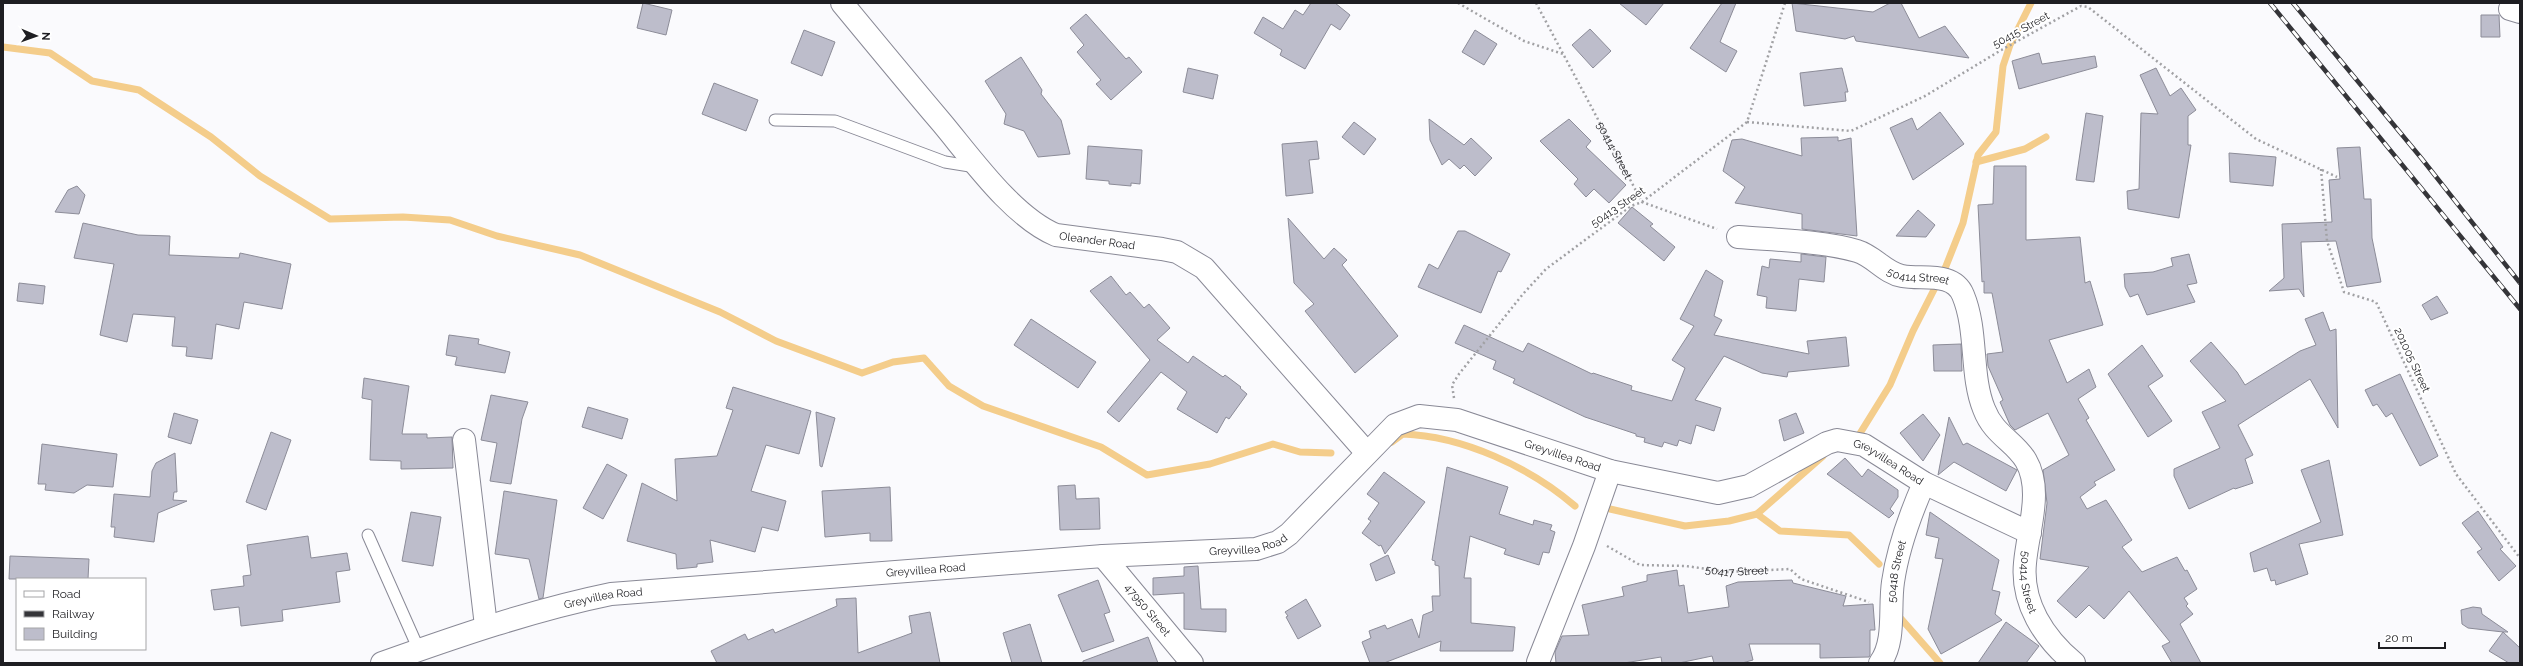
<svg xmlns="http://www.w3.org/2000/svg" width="2523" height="666" font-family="Raleway,sans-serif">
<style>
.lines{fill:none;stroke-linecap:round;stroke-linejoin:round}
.stream{stroke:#f4cd8b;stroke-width:7}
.building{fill:#bdbdcb;stroke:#8c8c98}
.lane-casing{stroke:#898996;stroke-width:13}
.street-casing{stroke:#898996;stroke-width:24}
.path{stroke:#a1a1a4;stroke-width:2.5;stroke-dasharray:2 3;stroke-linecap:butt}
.lane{stroke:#fff;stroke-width:11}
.street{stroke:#fff;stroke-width:22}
.rail-casing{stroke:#353539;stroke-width:4.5}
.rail{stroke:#fff;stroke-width:3;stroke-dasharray:9;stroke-linecap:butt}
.labels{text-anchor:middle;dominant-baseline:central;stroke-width:4;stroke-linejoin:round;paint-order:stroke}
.street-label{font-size:11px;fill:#1e1e22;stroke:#fff}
</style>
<rect width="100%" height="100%" fill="#fafafd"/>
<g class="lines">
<!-- stream -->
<g class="stream">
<polyline points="3,47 50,53 92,81 139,90 211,137 260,176 330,219 403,217 450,220 497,236 580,255 720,312 776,341 862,373 893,362 924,358 949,386 983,406 1101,447 1147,475 1210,464 1273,444 1300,452 1331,453"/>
<polyline points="1976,162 2025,149 2046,137"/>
<polyline points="1859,435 1890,385 1913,331 1946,266 1963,223 1978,155 1996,132 2003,66 2010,45 2031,3"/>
<path d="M1392,442L1403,434C1462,436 1530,467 1575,506"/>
<polyline points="1610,509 1685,526 1729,521 1757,514 1823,456"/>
<polyline points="1757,514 1780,531 1849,535 1879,564"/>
<polyline points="1896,613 1940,663"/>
</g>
</g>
<!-- building -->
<g class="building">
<polygon points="643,3 672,10 666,35 637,28"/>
<polygon points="1311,3 1335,3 1350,15 1340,30 1331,24 1305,69 1280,55 1282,50 1254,33 1263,17 1283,29 1295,10 1303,15"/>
<polygon points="1619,3 1664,3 1646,25"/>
<polygon points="1722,3 1736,3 1720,42 1737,51 1726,72 1690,48"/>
<polygon points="1792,3 1873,12 1890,3 1901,3 1919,38 1945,26 1969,58 1856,41 1854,36 1845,39 1796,31"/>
<polygon points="1086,14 1126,59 1129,57 1142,72 1111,100 1096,84 1101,80 1077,52 1084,45 1070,28"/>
<polygon points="2481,15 2499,15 2500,37 2481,37"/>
<polygon points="1590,29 1611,51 1593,68 1572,45"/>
<polygon points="804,30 835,42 822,76 791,63"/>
<polygon points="1475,30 1497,44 1484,65 1462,52"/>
<polygon points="2039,53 2042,64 2095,56 2097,67 2019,89 2012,61"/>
<polygon points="1021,57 1042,90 1041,94 1061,120 1070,154 1038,157 1024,131 1004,124 1006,114 985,81"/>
<polygon points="1188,68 1218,75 1213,99 1183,92"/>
<polygon points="1842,68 1848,92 1845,92 1846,101 1804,106 1800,73"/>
<polygon points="2156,68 2170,96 2181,88 2196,110 2188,116 2188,145 2191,145 2179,218 2128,209 2127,191 2139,189 2141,113 2158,114 2140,75"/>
<polygon points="714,83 758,100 746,131 702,114"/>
<polygon points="1940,112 1964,144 1913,180 1890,128 1912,118 1917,130"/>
<polygon points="2086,113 2103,116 2094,182 2076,180"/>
<polygon points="1429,119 1464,145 1471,138 1492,158 1475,176 1464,165 1460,169 1449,159 1442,165 1430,140"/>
<polygon points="1569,119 1591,141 1586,147 1626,185 1609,203 1594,189 1586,197 1574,184 1578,179 1540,141"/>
<polygon points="1354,122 1376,139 1364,155 1342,137"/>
<polygon points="1838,137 1838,141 1851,138 1857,236 1802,229 1802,214 1735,203 1745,187 1723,171 1732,140 1742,139 1802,156 1801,138"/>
<polygon points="1317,141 1319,159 1309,160 1313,193 1286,196 1282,144"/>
<polygon points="1088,146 1142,150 1140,184 1131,183 1131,186 1109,184 1109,181 1086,179"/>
<polygon points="2360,147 2364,199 2371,199 2372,238 2381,282 2347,287 2336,241 2301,242 2304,297 2299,289 2269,291 2284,278 2282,224 2332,222 2329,180 2340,179 2337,148"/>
<polygon points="2229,153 2276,157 2273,186 2230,182"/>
<polygon points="1994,166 2026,166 2026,240 2080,237 2085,283 2090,281 2103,325 2049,340 2067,383 2089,369 2096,387 2078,399 2089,418 2086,420 2115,470 2094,482 2096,485 2080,497 2087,509 2106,500 2132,540 2122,547 2142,572 2177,557 2185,571 2187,570 2197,589 2184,598 2188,604 2186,606 2193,614 2180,624 2201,663 2172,663 2162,646 2170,642 2129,591 2104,619 2089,605 2076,618 2057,601 2089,567 2040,559 2047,503 2043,470 2069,455 2048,413 2015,430 2010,425 2000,402 2003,400 1988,366 1987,354 2003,352 1992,293 1984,293 1984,281 1982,282 1978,205 1993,204"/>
<polygon points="77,186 85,195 79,214 55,212 68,190"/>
<polygon points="1632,207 1653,224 1650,226 1675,247 1664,261 1618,223"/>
<polygon points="1918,210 1935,225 1926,237 1896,236"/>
<polygon points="1288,218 1324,259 1334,248 1347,260 1342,265 1398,336 1355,373 1305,311 1314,304 1294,283"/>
<polygon points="83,223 138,235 170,236 169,255 239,258 240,253 291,264 282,309 244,302 239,329 216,324 212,359 186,356 187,347 172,346 175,317 133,314 127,342 100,335 114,264 74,258"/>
<polygon points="1458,231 1465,231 1510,254 1501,272 1498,271 1481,313 1418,287 1429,264 1438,269"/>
<polygon points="1801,254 1826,257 1824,282 1799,279 1796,311 1766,308 1767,297 1757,295 1762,266 1769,268 1770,259 1801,262"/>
<polygon points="2189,254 2197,283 2187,285 2195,302 2147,315 2138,294 2130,297 2125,287 2124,274 2153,272 2173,266 2171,258"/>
<polygon points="1706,270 1723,281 1714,316 1722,320 1714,335 1809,354 1807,341 1846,337 1849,366 1788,372 1787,377 1762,373 1724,356 1695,400 1721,408 1714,431 1696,425 1691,444 1679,440 1677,446 1664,442 1662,447 1644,442 1645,438 1636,436 1636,434 1585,417 1513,383 1515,379 1493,369 1496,361 1455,343 1464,325 1523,352 1528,343 1592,374 1593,373 1632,386 1631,390 1672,401 1685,368 1672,360 1694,326 1680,319"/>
<polygon points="1111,276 1126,295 1130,292 1144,308 1149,304 1170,328 1157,340 1188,363 1193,356 1223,377 1225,375 1241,387 1240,388 1247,394 1229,419 1226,417 1217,433 1177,409 1187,392 1161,372 1119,422 1107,412 1150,360 1090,291"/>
<polygon points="19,283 45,286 43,304 17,301"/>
<polygon points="2437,296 2448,313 2431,320 2422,305"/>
<polygon points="2323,312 2330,331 2336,329 2338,428 2310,379 2238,425 2253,455 2245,459 2253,483 2235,489 2234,488 2189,509 2174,476 2174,469 2220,448 2202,412 2226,401 2190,361 2211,342 2237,372 2245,385 2300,351 2316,345 2305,319"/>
<polygon points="1031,319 1096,362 1078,388 1014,345"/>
<polygon points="449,335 479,339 478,344 510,352 505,373 455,365 457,357 446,355"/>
<polygon points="1961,344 1962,371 1934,371 1933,345"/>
<polygon points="2142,345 2163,376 2148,386 2172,421 2148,437 2108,374"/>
<polygon points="2400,374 2438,456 2420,466 2392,413 2386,417 2377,404 2373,406 2365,390"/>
<polygon points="364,378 409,386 402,434 427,434 427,438 452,437 453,468 401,469 401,461 370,460 372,400 362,398"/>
<polygon points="733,387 811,411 799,454 766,445 751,491 786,501 778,531 762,527 755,552 710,540 713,562 697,564 697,567 677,569 676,554 627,541 642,483 677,501 675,459 717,456 733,410 726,408"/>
<polygon points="491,395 528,402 522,419 511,484 490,481 497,443 481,440"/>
<polygon points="588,407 628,419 622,439 582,427"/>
<polygon points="816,412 835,418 822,467 820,466"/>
<polygon points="174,413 198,420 191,444 168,437"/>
<polygon points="1796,413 1804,433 1784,441 1779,420"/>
<polygon points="1923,414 1940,435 1923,461 1900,433"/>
<polygon points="1949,417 1963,445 1967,443 2017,470 2006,491 1954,462 1938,475"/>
<polygon points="271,432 291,440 266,510 246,502"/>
<polygon points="42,444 117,454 113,487 87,485 74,493 45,490 46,484 38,484"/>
<polygon points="175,453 177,492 174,492 173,500 187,501 158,513 154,542 114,537 115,527 111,527 114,494 150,497 152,471 156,463"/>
<polygon points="1845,458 1862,477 1868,469 1898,490 1898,497 1890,509 1894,513 1889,518 1827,474"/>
<polygon points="2329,460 2343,535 2299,544 2308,574 2276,585 2275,580 2271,581 2267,568 2254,572 2250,553 2321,522 2301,470"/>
<polygon points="607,464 627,475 603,519 583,508"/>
<polygon points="1447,467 1508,487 1499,514 1533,525 1534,520 1552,525 1550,530 1555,532 1549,553 1543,552 1539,565 1504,554 1506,549 1470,536 1464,578 1471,578 1471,623 1515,627 1513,651 1440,651 1441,641 1384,663 1370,663 1362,642 1371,638 1369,631 1385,625 1387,629 1412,619 1419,638 1423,615 1433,611 1432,596 1440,596 1439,566 1435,565 1435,561 1432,560"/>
<polygon points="1384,472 1425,502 1385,554 1381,545 1379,546 1362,533 1371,521 1368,519 1379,503 1367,494"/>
<polygon points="1075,485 1076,499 1099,498 1100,529 1060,530 1058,486"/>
<polygon points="890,487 892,541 870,541 870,533 825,537 822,491"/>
<polygon points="504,491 557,500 543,598 539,599 529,559 495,554"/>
<polygon points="2478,511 2503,547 2500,549 2516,566 2499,581 2477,552 2482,549 2462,523"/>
<polygon points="411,512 441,517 433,566 402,561"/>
<polygon points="1930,512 1999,560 1992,590 2000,592 1995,614 2002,620 1941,654 1928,629 1943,559 1935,558 1939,538 1926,535"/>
<polygon points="308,536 311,558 347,553 350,570 336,572 340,602 282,610 283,621 241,626 239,607 214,610 211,590 244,586 243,576 251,575 247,545"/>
<polygon points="1388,555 1395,573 1376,581 1370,564"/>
<polygon points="10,556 89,559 88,579 9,579"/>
<polygon points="1198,566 1201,609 1226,609 1226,632 1184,629 1184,593 1153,595 1153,578 1184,576 1184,567"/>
<polygon points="1677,570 1679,586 1684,585 1688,613 1729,607 1726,586 1738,582 1792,580 1793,583 1846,596 1843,606 1873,604 1875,630 1870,630 1870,655 1869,657 1820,658 1820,644 1749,644 1753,660 1742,663 1714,663 1712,656 1679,663 1662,663 1661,657 1624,663 1556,663 1555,652 1562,636 1589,635 1582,605 1624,596 1622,587 1647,581 1647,575"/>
<polygon points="1098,580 1110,612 1104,614 1114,641 1082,652 1058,595"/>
<polygon points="856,598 858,653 912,633 909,616 930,612 940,663 717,663 711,651 745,634 748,640 773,629 775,633 837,606 836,599"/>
<polygon points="1306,599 1321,626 1298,639 1286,617 1288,616 1285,612"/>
<polygon points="2473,607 2481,608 2482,614 2508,632 2503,632 2520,648 2520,663 2509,663 2489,651 2503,632 2468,628 2462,624 2461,610"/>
<polygon points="2006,622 2039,646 2026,663 1978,663"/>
<polygon points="1030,624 1042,663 1012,663 1003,633"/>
<polygon points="1148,637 1158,663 1083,663 1083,661"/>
</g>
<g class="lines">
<!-- lane casing -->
<g class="lane-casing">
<g id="lane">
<polyline points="775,120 835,121 945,162 976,167"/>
<polyline points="368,535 419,650"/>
</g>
</g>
<!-- street casing -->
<g class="street-casing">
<g id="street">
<path id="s3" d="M842,3C875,43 908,83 942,123C972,159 1013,217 1056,235L1162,249L1177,252L1204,268L1367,453"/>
<polyline points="2510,9 2520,12"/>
<path id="s4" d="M1738,237C1775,240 1823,241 1857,251C1874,256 1885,273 1902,276C1922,280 1953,271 1963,295C1978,331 1970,375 1984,409C1998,446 2034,443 2034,495C2034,518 2027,540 2025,563C2021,603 2044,638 2074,663"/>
<polyline points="464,440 486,626"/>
<path id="s5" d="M1103,556L1192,663"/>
<polyline points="1538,662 1584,546 1610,471"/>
<path id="s6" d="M382,663C458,636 533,610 611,594L1103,556L1256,549L1278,542L1289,534L1395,425L1419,416L1457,420L1610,471L1718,493L1749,486L1827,443L1837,440L1864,445L1924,483L2030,533"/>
<path id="s7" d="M1880,663C1896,641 1889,608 1893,582C1898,547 1910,515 1924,483"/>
</g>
</g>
<!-- path -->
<g class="path">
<polyline points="1458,3 1524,41 1563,54"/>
<path id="s1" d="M1536,3L1642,202L1717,229"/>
<polyline points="1747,122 1851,131 1925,96 2003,49 2081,6 2088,7 2256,139 2337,177"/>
<polyline points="2321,169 2327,241 2344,292 2376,302 2456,474 2520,558"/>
<polyline points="1454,398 1452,385 1459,374 1523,294 1546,269 1631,206 1642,202 1747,122 1785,3"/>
<path id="s2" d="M1607,546L1640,565L1686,566L1727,572L1790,569L1801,579L1869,602"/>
</g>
<!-- lane -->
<use href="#lane" class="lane"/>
<!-- street -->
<use href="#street" class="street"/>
<!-- rail casing -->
<g class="rail-casing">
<g id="rail">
<polyline points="2270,3 2520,309"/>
<polyline points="2293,3 2422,159 2520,283"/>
</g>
</g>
<!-- rail -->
<use href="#rail" class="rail"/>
</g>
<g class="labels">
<!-- street labels -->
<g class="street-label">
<text transform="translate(2021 30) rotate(-29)">50415 Street</text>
<text stroke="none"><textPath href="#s1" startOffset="167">50414 Street</textPath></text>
<text transform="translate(1618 207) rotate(-34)">50413 Street</text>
<text stroke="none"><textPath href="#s3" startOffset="359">Oleander Road</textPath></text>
<text stroke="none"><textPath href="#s4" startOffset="188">50414 Street</textPath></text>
<text transform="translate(2412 360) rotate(65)">201005 Street</text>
<text stroke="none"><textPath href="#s6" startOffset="1250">Greyvillea Road</textPath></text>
<text stroke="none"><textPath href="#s6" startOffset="1598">Greyvillea Road</textPath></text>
<text stroke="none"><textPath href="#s6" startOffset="879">Greyvillea Road</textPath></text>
<text stroke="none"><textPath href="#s6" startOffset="555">Greyvillea Road</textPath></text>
<text stroke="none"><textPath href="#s2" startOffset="135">50417 Street</textPath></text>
<text stroke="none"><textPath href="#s7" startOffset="94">50418 Street</textPath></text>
<text stroke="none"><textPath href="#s4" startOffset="547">50414 Street</textPath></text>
<text stroke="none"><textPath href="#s6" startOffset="231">Greyvillea Road</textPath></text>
<text stroke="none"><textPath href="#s5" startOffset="70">47950 Street</textPath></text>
</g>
</g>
<!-- border -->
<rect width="2523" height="666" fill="none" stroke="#1e1e22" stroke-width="8"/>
<!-- legend -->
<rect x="16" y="578" width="130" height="72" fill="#ffffff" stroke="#a5a5a7"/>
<rect x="24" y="591" width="20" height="6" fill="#ffffff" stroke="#a5a5a7"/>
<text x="52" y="598" font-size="12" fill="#1e1e22">Road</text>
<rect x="24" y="611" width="20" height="6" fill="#353539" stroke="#a5a5a7"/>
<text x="52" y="618" font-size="12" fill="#1e1e22">Railway</text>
<rect x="24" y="628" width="20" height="12" fill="#bdbdcb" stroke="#a5a5a7"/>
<text x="52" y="638" font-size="12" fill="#1e1e22">Building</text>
<!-- north arrow -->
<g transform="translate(36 36) rotate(92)" stroke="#ffffff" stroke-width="3" paint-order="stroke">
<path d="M0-3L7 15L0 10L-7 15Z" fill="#1e1e22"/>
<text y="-6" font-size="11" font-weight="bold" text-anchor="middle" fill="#1e1e22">N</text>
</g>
<!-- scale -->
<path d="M2379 642v6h66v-6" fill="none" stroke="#1e1e22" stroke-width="2"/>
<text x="2385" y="642" font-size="12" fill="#1e1e22" stroke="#ffffff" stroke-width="3" paint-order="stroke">20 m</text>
</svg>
